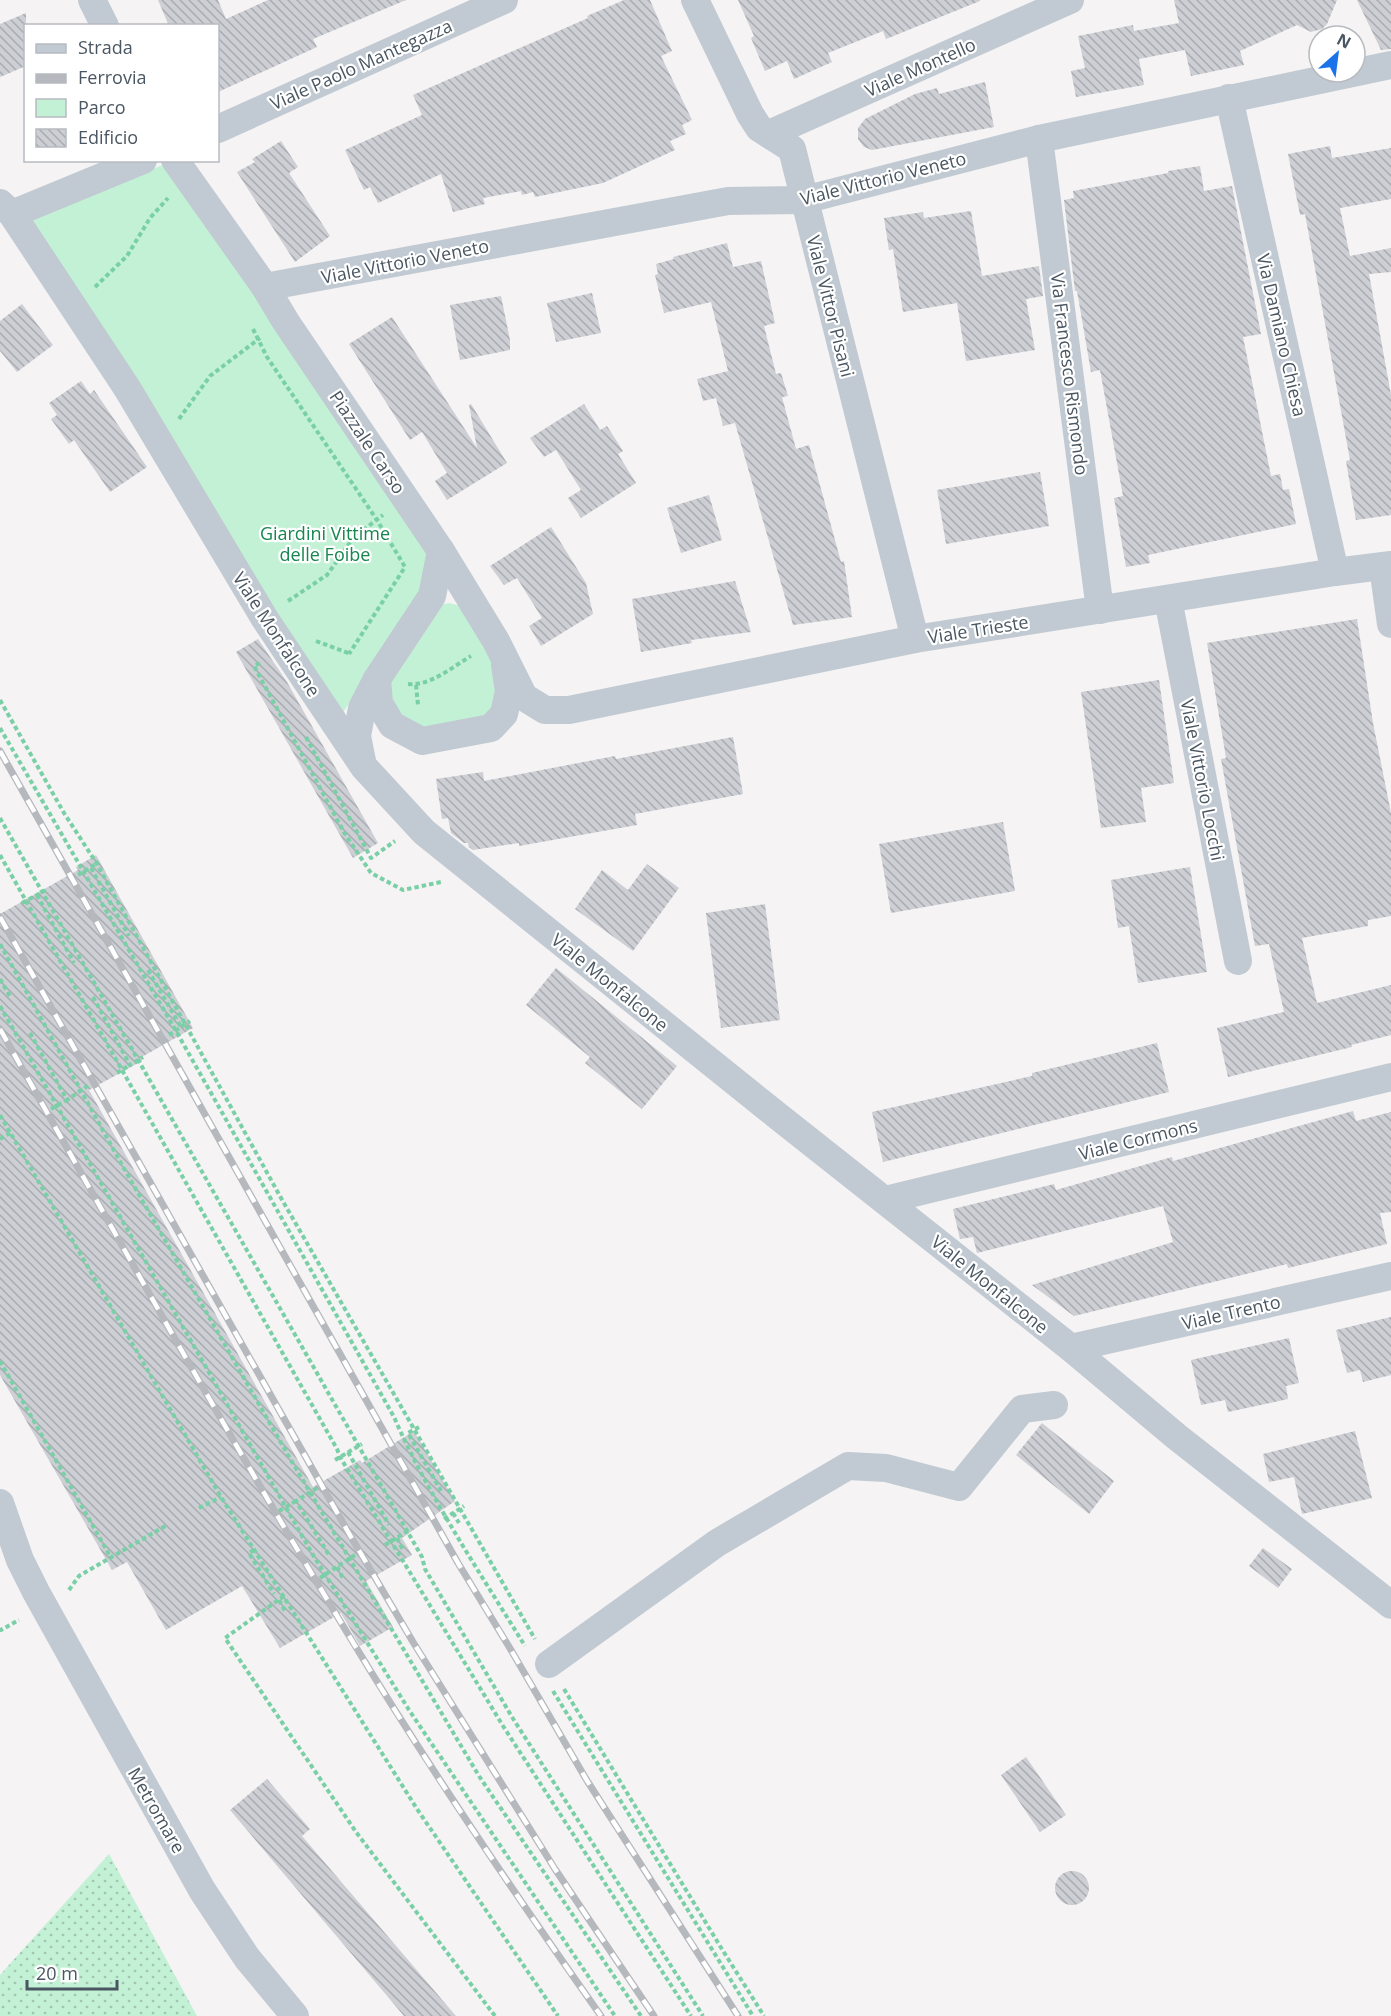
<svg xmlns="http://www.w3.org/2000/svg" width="1391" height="2016" font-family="'Open Sans',sans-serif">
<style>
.grass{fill:url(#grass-dots)}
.park{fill:#c3f1d5}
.building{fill:url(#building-back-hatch)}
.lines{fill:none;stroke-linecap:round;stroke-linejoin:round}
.path{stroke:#7ad0a6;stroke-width:4;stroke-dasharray:4.5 3;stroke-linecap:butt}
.minor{stroke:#c1cad2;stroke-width:28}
.rail-casing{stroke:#b5b8bd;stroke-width:7}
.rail{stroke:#fff;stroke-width:4.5;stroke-dasharray:14;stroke-linecap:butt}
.labels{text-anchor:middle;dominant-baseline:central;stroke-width:4.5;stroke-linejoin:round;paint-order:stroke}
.street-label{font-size:18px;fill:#4a5661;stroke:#fff}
.park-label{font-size:18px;fill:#17864f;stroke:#fff}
</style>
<defs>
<pattern id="grass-dots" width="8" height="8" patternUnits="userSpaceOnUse" patternTransform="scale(1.5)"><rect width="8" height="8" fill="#c3f1d5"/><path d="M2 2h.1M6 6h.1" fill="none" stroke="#a0c6b0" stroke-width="1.8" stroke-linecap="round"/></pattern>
<pattern id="building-back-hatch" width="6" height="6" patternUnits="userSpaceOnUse" patternTransform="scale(1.5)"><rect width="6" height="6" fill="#cdcfd5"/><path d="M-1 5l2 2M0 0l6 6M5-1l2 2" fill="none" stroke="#a8abb0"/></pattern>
</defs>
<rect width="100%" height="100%" fill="#f5f3f3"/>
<!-- grass -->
<polygon class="grass" points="109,1854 197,2016 0,2016 0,1975"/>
<!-- park -->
<g class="park">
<polygon points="165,164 429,552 422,591 342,714 25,220"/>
<polygon points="449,603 461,606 491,651 499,687 495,711 485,720 418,731 397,717 387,680 436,606"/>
</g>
<!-- building -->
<g class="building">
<polygon points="158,0 218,0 226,19 268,0 406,0 313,39 317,47 218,92 218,26 169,26"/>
<polygon points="624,0 650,0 672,51 661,56 692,120 682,125 686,134 670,141 675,150 603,183 535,197 533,192 522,195 521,191 483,198 485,204 453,212 441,174 378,203 370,187 364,190 345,150 422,115 413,95 588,18 587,16"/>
<polygon points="738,0 980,0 980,1 886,39 883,31 828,53 832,62 794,79 787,61 765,71 751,38 754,36"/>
<polygon points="1174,0 1337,0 1327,24 1322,29 1311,32 1297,25 1240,51 1244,65 1191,76 1185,50 1139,59 1144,85 1076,97 1071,71 1085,68 1078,36 1133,25 1134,31 1179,23"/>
<polygon points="1357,0 1391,0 1391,49 1381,50"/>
<polygon points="26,13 26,66 0,77 0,24"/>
<polygon points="985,82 994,127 872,150 864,147 858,139 858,128 865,119 915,94 937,88 939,94"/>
<polygon points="281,141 298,167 289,173 330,236 295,262 237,172 255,162 252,159"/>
<polygon points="1330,146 1332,158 1391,148 1391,199 1340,208 1350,256 1391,248 1391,272 1369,274 1391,395 1391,515 1356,520 1346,461 1350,460 1305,214 1300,215 1288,154"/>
<polygon points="1200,166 1204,191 1232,186 1261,334 1243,337 1271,476 1280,474 1283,490 1289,489 1296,524 1148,555 1150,563 1126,567 1114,498 1123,496 1100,370 1091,372 1077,291 1075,291 1064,200 1074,198 1073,191 1168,173 1168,171"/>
<polygon points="971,211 982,276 1039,266 1043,296 1026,299 1035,350 966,361 957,303 903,312 893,249 889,250 884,218 923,212 924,218"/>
<polygon points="727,243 733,267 761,261 775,323 764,326 776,374 781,373 788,396 782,397 796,449 809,445 841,562 844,561 852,617 793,625 735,423 723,426 716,398 703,401 697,379 728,371 711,302 664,313 655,275 658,274 656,264 674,259 673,257"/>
<polygon points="592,293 601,333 556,342 547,303"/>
<polygon points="501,296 510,340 510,350 460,360 450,305"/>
<polygon points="22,304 53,345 17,372 0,351 0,321"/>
<polygon points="392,317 477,448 469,405 471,404 507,463 447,500 435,481 447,473 422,432 410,440 349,344"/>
<polygon points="81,381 90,394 94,390 147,467 110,492 74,440 69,444 51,419 57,415 49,403"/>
<polygon points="584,404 600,430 607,426 623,451 618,454 636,483 581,518 568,498 581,490 556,450 544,457 530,438"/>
<polygon points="1040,472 1049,526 946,544 937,490"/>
<polygon points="709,495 722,540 681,553 667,508"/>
<polygon points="551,527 586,583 593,614 541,646 529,626 542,618 517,578 504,585 490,566"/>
<polygon points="735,581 751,632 691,640 692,643 641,652 632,599"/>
<polygon points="1357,619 1373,723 1391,813 1391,916 1368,920 1368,926 1302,938 1317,1003 1391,985 1391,1035 1351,1045 1352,1047 1228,1077 1217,1028 1284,1012 1269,944 1255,946 1221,759 1226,758 1207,643"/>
<polygon points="258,639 287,682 378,843 353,858 236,652"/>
<polygon points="1159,680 1174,783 1141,788 1146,822 1101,828 1081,692"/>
<polygon points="733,737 743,794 635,814 637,825 519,846 519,843 473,850 469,847 468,843 464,843 451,833 448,818 442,819 436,779 483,772 484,781 615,756 616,759"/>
<polygon points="1003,822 1015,891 891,913 879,844"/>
<polygon points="96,855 193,1028 140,1058 142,1061 89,1090 313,1487 360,1460 362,1463 414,1431 455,1501 402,1538 412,1555 366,1581 393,1627 360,1646 341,1613 280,1648 242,1586 166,1630 127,1562 112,1570 0,1375 0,914 78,870 76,867"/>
<polygon points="647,864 679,888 633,951 575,909 602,870 628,890"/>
<polygon points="1190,867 1207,972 1138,983 1129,926 1118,928 1111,880"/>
<polygon points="765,904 780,1020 721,1028 706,913"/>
<polygon points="556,968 677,1066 642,1109 585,1063 590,1057 526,1005"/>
<polygon points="1157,1043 1169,1092 883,1162 872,1112 1032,1076 1032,1073"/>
<polygon points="1353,1111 1356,1121 1391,1112 1391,1212 1380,1213 1387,1244 1288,1268 1287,1264 1074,1316 1032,1285 1173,1242 1163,1206 977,1253 973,1237 960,1239 953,1209 1054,1184 1056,1190 1172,1157 1173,1161"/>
<polygon points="1391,1317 1391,1375 1363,1382 1360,1370 1347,1373 1336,1330"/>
<polygon points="1289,1338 1299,1383 1286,1386 1288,1399 1228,1412 1225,1400 1201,1405 1191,1360"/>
<polygon points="1042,1423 1114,1481 1089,1514 1016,1455"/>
<polygon points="1355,1431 1372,1498 1302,1514 1294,1477 1269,1482 1263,1454"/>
<polygon points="1263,1548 1292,1569 1278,1588 1249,1566"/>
<polygon points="1026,1757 1066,1815 1040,1832 1001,1775"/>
<polygon points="267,1779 310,1829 302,1836 456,2016 404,2016 230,1810"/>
<circle cx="1072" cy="1888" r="17"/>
</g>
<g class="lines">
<!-- path -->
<g class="path">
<polyline points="95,287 127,256 150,218 168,198"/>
<polyline points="253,329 267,357 377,520 405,567 349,654"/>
<polyline points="179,419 210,376 260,338"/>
<polyline points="288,601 327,575 354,537 383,515"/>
<polyline points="316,641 351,654"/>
<polyline points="260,663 254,666 345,834 371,873 403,890 441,882"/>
<path d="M408,684C431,686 452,667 471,656"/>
<polyline points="416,685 418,705"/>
<polyline points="0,700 64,813 97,864 281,1198 535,1639"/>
<path d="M0,728L176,1031L394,1417C428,1495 480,1573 525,1646"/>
<polyline points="306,737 371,858 395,841"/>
<polyline points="0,818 422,1557 425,1569 512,1717 703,2016"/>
<polyline points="0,855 337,1449 340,1457 503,1726 691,2016"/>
<polyline points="91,868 129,936"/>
<polyline points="78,875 99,862"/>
<polyline points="37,895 74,963"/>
<polyline points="22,903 48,889"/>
<polyline points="0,944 122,1165 292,1462 479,1776 641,2016"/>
<polyline points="148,970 181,1027"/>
<polyline points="0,979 11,998"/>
<polyline points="93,997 130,1065 143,1057"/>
<polyline points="0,1006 313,1555 409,1710 615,2016"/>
<polyline points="30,1033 67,1100 89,1085"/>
<polyline points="169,1035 190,1021"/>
<polyline points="117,1073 130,1065"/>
<polyline points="51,1109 67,1100"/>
<polyline points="0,1115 221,1497 417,1809 558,2016"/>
<polyline points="0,1139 10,1133"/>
<polyline points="0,1361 111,1558"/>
<polyline points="419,1427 408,1433 441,1491"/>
<polyline points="348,1452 389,1525"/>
<polyline points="335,1460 362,1444"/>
<polyline points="317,1488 296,1501 329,1555"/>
<polyline points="199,1508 221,1497"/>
<polyline points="279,1511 296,1501"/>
<polyline points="453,1513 459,1523"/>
<polyline points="444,1519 464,1506"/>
<polyline points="397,1538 403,1550"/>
<polyline points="385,1545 411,1529"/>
<polyline points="254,1550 249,1553 274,1594"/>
<polyline points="337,1567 344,1580"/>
<polyline points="320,1578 355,1555"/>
<polyline points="69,1590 79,1576 167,1525"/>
<polyline points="284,1596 225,1638 356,1832 495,2016"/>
<polyline points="279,1600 285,1611"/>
<polyline points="0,1628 1,1630 19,1620"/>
<polyline points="564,1689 720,1946 764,2016"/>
<polyline points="553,1691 753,2016"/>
</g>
<!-- minor -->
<g class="minor">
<polyline points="92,0 105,26"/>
<polyline points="695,0 750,114 759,128 792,149 915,639"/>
<polyline points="1229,98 1335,572"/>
<polyline points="218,129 504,0"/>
<polyline points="769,134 1070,0"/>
<polyline points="1039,139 1100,610"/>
<polyline points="175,160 265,287 286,322 441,551 496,641 524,697 545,710 569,710 915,639 1335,572 1391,565"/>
<polyline points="0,203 12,214 127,388 265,619 364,767 424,832 779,1117 1071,1348 1177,1437 1391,1605"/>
<polyline points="12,214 143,160"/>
<polyline points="265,287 728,201 804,200 1039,139 1391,65"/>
<polyline points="1383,567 1391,624"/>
<polyline points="1168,599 1238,961"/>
<polyline points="377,679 379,703 392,725 422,741 491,728 504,714 509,691 505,665"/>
<polyline points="362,761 357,736 362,708 377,679 432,596 441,551"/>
<polyline points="885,1200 1391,1077"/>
<polyline points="1071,1348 1391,1276"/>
<polyline points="0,1503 20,1560 36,1592 202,1890 247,1958 295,2016"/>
<polyline points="549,1664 717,1543 848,1466 886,1468 959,1487 1022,1409 1054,1405"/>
</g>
<!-- rail casing -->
<g class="rail-casing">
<g id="rail">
<polyline points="0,751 458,1563 511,1650 586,1779 738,2016"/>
<polyline points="0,917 347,1530 413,1642 555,1869 654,2016"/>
<path d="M0,1029C115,1233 229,1438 351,1639C429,1768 514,1893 601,2016"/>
</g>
</g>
<!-- rail -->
<use href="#rail" class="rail"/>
</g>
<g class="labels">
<!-- street labels -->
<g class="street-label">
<text transform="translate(361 64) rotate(-24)">Viale Paolo Mantegazza</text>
<text transform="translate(920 67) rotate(-24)">Viale Montello</text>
<text transform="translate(883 178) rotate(-14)">Viale Vittorio Veneto</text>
<text transform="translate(405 261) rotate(-11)">Viale Vittorio Veneto</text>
<text transform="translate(831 306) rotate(76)">Viale Vittor Pisani</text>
<text transform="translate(1282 335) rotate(77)">Via Damiano Chiesa</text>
<text transform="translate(1070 374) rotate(83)">Via Francesco Rismondo</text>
<text transform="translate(368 442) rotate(56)">Piazzale Carso</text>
<text transform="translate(978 629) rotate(-9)">Viale Trieste</text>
<text transform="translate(277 634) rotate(57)">Viale Monfalcone</text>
<text transform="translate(1203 780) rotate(79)">Viale Vittorio Locchi</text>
<text transform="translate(610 982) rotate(39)">Viale Monfalcone</text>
<text transform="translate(1138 1139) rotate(-14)">Viale Cormons</text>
<text transform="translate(990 1284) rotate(39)">Viale Monfalcone</text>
<text transform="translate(1231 1312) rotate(-13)">Viale Trento</text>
<text transform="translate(157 1810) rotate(60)">Metromare</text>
</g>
<!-- park labels -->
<g class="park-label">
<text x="325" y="533">Giardini Vittime<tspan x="325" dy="21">delle Foibe</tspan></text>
</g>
</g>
<!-- legend -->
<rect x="24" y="24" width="195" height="138" fill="#ffffff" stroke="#b7bbc0" stroke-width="1.5"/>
<rect x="36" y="44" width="30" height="9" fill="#c1cad2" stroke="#b7bbc0" stroke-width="1.5"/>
<text x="78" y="54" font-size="18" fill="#4a5661">Strada</text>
<rect x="36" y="74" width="30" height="9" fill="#b5b8bd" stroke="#b7bbc0" stroke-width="1.5"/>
<text x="78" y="84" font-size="18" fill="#4a5661">Ferrovia</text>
<rect x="36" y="99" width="30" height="18" fill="#c3f1d5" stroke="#b7bbc0" stroke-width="1.5"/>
<text x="78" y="114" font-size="18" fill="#4a5661">Parco</text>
<rect x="36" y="129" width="30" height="18" fill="url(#building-back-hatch)" stroke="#b7bbc0" stroke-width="1.5"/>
<text x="78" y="144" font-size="18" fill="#4a5661">Edificio</text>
<!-- north arrow -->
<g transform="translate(1337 54) rotate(28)"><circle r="28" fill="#ffffff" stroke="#b7bbc0" stroke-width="1.5"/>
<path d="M0-4.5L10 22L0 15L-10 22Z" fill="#1a73e8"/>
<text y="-9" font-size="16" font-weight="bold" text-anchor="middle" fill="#4a5661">N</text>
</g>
<!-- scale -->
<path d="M27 1980v9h90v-9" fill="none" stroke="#4a5661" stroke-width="3"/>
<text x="36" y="1980" font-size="18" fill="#4a5661" stroke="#ffffff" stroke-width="4.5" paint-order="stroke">20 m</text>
</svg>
